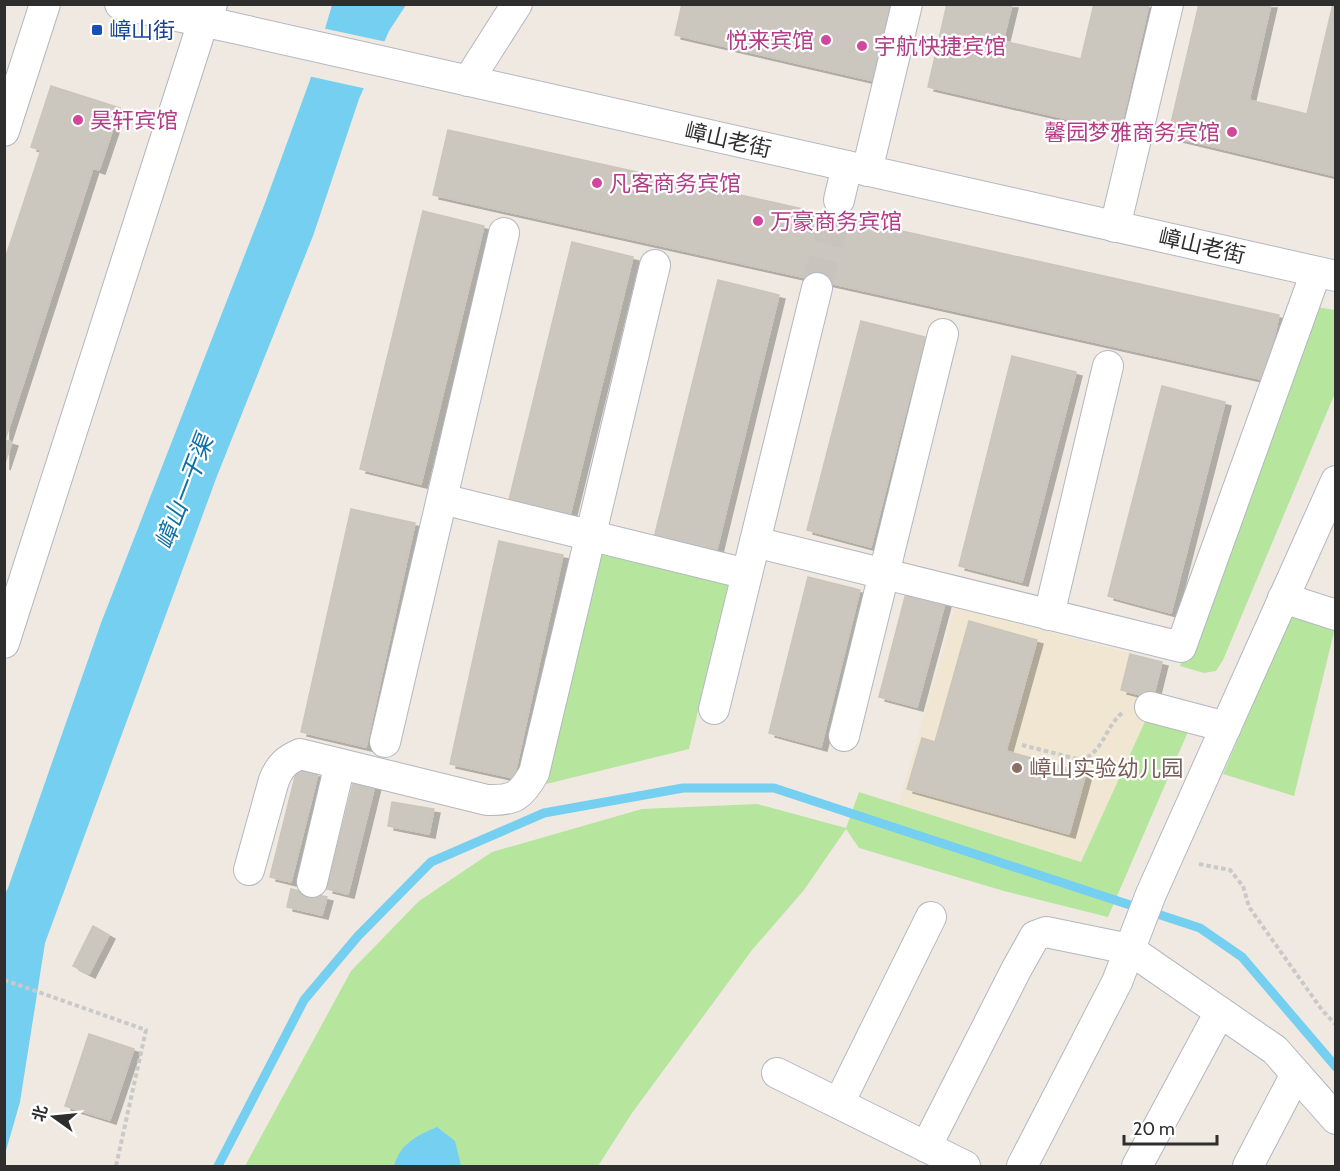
<svg xmlns="http://www.w3.org/2000/svg" width="1340" height="1171" font-family="Cabin,'Noto Sans SC',sans-serif">
<style>
.education{fill:#f0e6d1}
.green{fill:#b6e59e}
.water{fill:#75cff0}
.pier{fill:#efe9e1}
.lines{fill:none;stroke-linecap:round;stroke-linejoin:round}
.stream{stroke:#75cff0;stroke-width:9}
.building{fill:#cbc7bf;stroke:#cbc5ba;stroke-width:1.5;filter:url(#shadow)}
.minor-tunnel{stroke:#c8c4bd;stroke-width:30;stroke-dasharray:30 15;stroke-linecap:butt}
.minor-casing{stroke:#b4b7c1;stroke-width:32}
.path{stroke:#c9c9c9;stroke-width:4;stroke-dasharray:4.5 3;stroke-linecap:butt}
.minor{stroke:#fff;stroke-width:30}
.transit-dot{fill:#1a4fb4;stroke:#fff;stroke-width:2}
.hotel-dot{fill:#d1479c;stroke:#fff;stroke-width:2}
.education-dot{fill:#8d6e63;stroke:#fff;stroke-width:2}
.labels{text-anchor:middle;dominant-baseline:central;stroke-width:4.5;stroke-linejoin:round;paint-order:stroke}
.transit-label{font-size:22px;fill:#164399;stroke:#fff;text-anchor:start}
.hotel-label{font-size:22px;fill:#b23c85;stroke:#fff;text-anchor:start}
.street-label{font-size:22px;fill:#2e2e2e;stroke:#fff}
.education-label{font-size:22px;fill:#785e54;stroke:#fff;text-anchor:start}
.water-label{font-size:24px;font-style:italic;fill:#0d6fa3;stroke:#fff}
</style>
<defs>
<filter id="shadow"><feDropShadow dx="6" dy="4" stdDeviation="0" flood-color="#0004"/></filter>
</defs>
<rect width="100%" height="100%" fill="#efe9e1"/>
<!-- education -->
<polygon class="education" points="955,607 1162,662 1143,733 1081,862 899,804"/>
<!-- green -->
<g class="green">
<polygon points="1310,306 1335,310 1335,393 1223,660 1216,671 1204,673 1180,666"/>
<polygon points="595,553 728,585 689,749 542,785"/>
<polygon points="1292,614 1335,628 1294,796 1223,774"/>
<polygon points="1148,715 1190,727 1108,917 1004,891 859,848 846,829 804,890 752,950 632,1113 598,1166 245,1166 351,971 419,901 492,852 642,809 757,804 846,828 859,792 1081,862"/>
</g>
<!-- water -->
<g class="water">
<polygon points="332,5 406,5 389,31 359,99 313,236 217,476 45,943 20,1102 5,1154 5,894 8,888 101,623 265,203 310,80"/>
<path d="M437,1127L455,1141L461,1166H394C400,1144 416,1136 437,1127Z"/>
</g>
<!-- pier -->
<polygon class="pier" points="322,28 387,42 367,89 308,76"/>
<g class="lines">
<!-- stream -->
<polyline class="stream" points="218,1166 304,1000 358,936 431,862 544,813 683,788 774,788 1200,928 1242,957 1336,1067"/>
</g>
<!-- building -->
<g class="building">
<polygon points="682,4 896,4 879,82 675,35"/>
<polygon points="947,4 1012,4 1003,41 1081,59 1094,4 1149,4 1120,131 928,87"/>
<polygon points="1199,4 1271,4 1249,100 1307,114 1333,4 1336,4 1336,176 1168,136"/>
<polygon points="51,86 120,108 99,170 93,168 5,440 12,442 4,466 4,262 41,150 31,147"/>
<polygon points="448,130 1279,315 1265,380 433,195"/>
<polygon points="423,211 484,226 421,484 360,469"/>
<polygon points="572,242 633,257 570,515 509,500"/>
<polygon points="718,280 779,295 716,553 654,538"/>
<polygon points="861,321 925,337 871,547 807,530"/>
<polygon points="1012,356 1076,372 1022,582 959,566"/>
<polygon points="1162,386 1225,402 1171,613 1108,596"/>
<polygon points="351,509 415,523 366,747 301,732"/>
<polygon points="499,541 563,555 514,778 450,764"/>
<polygon points="808,577 860,590 821,747 769,733"/>
<polygon points="906,593 945,603 917,707 879,697"/>
<polygon points="969,621 1037,640 1006,751 1086,773 1069,834 907,789 922,738 935,742"/>
<polygon points="1130,654 1162,662 1153,698 1121,690"/>
<polygon points="297,769 318,774 291,882 270,877"/>
<polygon points="354,780 375,785 348,894 327,889"/>
<polygon points="392,802 434,809 429,834 388,826"/>
<polygon points="291,889 327,897 322,915 287,907"/>
<polygon points="93,926 109,935 89,974 73,966"/>
<polygon points="89,1034 134,1049 110,1120 65,1106"/>
</g>
<g class="lines">
<!-- minor-tunnel -->
<polyline class="minor-tunnel" points="817,288 839,200"/>
<!-- minor casing -->
<g class="minor-casing">
<g id="minor">
<polyline points="120,4 225,26 1336,276"/>
<polyline points="468,81 517,4"/>
<polyline points="4,131 45,4"/>
<polyline points="867,171 907,4"/>
<polyline points="839,200 847,166"/>
<polyline points="1115,227 1168,4"/>
<polyline points="442,499 747,574"/>
<polyline points="755,542 1181,647 1316,272"/>
<polyline points="1283,598 1336,615"/>
<polyline points="1049,615 1108,366"/>
<polyline points="4,643 203,22 212,4"/>
<polyline points="1150,707 1226,727"/>
<polyline points="714,709 817,288"/>
<polyline points="844,736 943,334"/>
<polyline points="385,742 504,233"/>
<path d="M249,870L274,780C280,766 286,760 300,754L487,800C514,801 521,796 534,773L655,265"/>
<polyline points="312,882 340,764"/>
<polyline points="777,1073 965,1166"/>
<polyline points="839,1103 931,917"/>
<polyline points="926,1147 1016,970 1035,936 1046,932 1129,949 1275,1050 1336,1119"/>
<polyline points="1022,1166 1117,982 1151,894 1336,481"/>
<polyline points="1137,1166 1220,1012"/>
<polyline points="1248,1166 1296,1074"/>
</g>
</g>
<!-- path -->
<g class="path">
<path d="M1022,745L1081,760C1103,753 1105,727 1122,713"/>
<polyline points="1199,864 1230,870 1243,886 1249,907 1322,1010 1336,1025"/>
<polyline points="4,980 146,1030 116,1166"/>
</g>
<!-- minor -->
<use href="#minor" class="minor"/>
</g>
<!-- markers -->
<rect class="transit-dot" x="91" y="24" width="12" height="12" rx="3"/>
<g class="hotel-dot">
<circle cx="826" cy="40" r="6"/>
<circle cx="862" cy="46" r="6"/>
<circle cx="78" cy="120" r="6"/>
<circle cx="1232" cy="132" r="6"/>
<circle cx="597" cy="183" r="6"/>
<circle cx="758" cy="221" r="6"/>
</g>
<circle class="education-dot" cx="1017" cy="768" r="6"/>
<g class="labels">
<!-- transit labels -->
<g class="transit-label">
<text x="109" y="30">嶂山街</text>
</g>
<!-- hotel labels -->
<g class="hotel-label">
<text x="814" y="40" text-anchor="end">悦来宾馆</text>
<text x="874" y="46">宇航快捷宾馆</text>
<text x="90" y="120">昊轩宾馆</text>
<text x="1220" y="132" text-anchor="end">馨园梦雅商务宾馆</text>
<text x="609" y="183">凡客商务宾馆</text>
<text x="770" y="221">万豪商务宾馆</text>
</g>
<!-- street labels -->
<g class="street-label">
<text transform="translate(728 140) rotate(13)">嶂山老街</text>
<text transform="translate(1202 246) rotate(13)">嶂山老街</text>
</g>
<!-- education labels -->
<g class="education-label">
<text x="1029" y="768">嶂山实验幼儿园</text>
</g>
<!-- water labels -->
<g class="water-label">
<text transform="translate(184 492) rotate(-69)">嶂山一干渠</text>
</g>
</g>
<!-- border -->
<rect width="1340" height="1171" fill="none" stroke="#2e2e2e" stroke-width="12"/>
<!-- north arrow -->
<g transform="translate(54 1117) rotate(285)" stroke="#ffffff" stroke-width="4.5" paint-order="stroke">
<path d="M0-4.5L10 22L0 15L-10 22Z" fill="#2e2e2e"/>
<text y="-9" font-size="16" font-weight="bold" text-anchor="middle" fill="#2e2e2e">北</text>
</g>
<!-- scale -->
<path d="M1124 1135v9h93v-9" fill="none" stroke="#2e2e2e" stroke-width="3"/>
<text x="1133" y="1135" font-size="18" fill="#2e2e2e" stroke="#ffffff" stroke-width="4.5" paint-order="stroke">20 m</text>
</svg>
